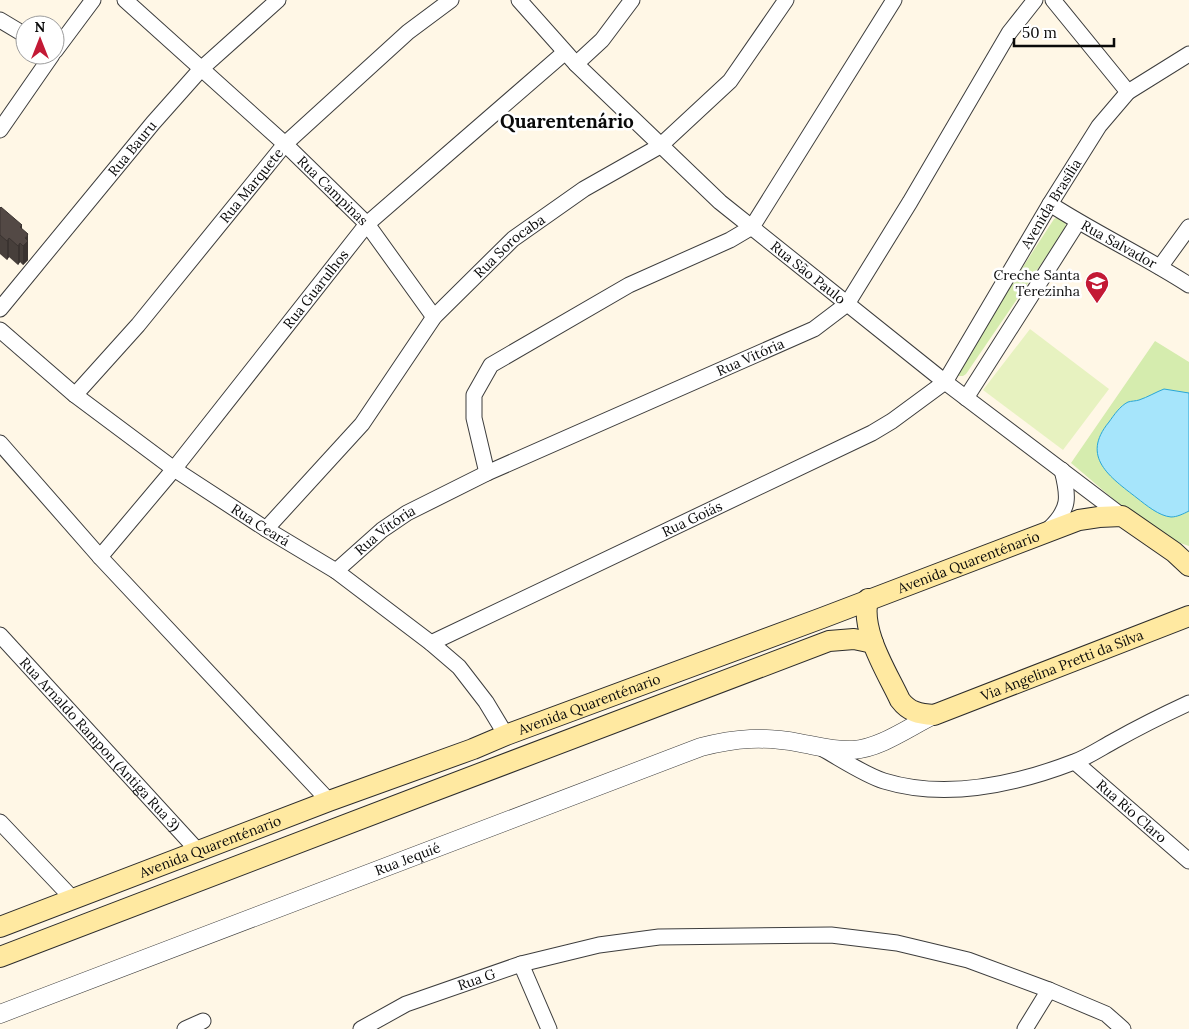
<svg xmlns="http://www.w3.org/2000/svg" width="1189" height="1029" font-family="Lora,serif">
<style>
.green{fill:#d5ecae}
.pitch{fill:#e7f2c0}
.water{fill:#a6e5fb;stroke:#28a6d7}
.lines{fill:none;stroke-linecap:round;stroke-linejoin:round}
.minor-casing{stroke:#3d3d3d;stroke-width:17}
.tertiary-casing{stroke:#3d3d3d;stroke-width:19}
.secondary-casing{stroke:#2c2c2c;stroke-width:22}
.minor{stroke:#fff;stroke-width:15}
.tertiary{stroke:#fff;stroke-width:18}
.secondary{stroke:#ffe9a1;stroke-width:20}
.wall{fill:#473f3b}
.shaded-wall{fill:#3a3330}
.building{fill:#534945;stroke:#3a3330}
.labels{text-anchor:middle;dominant-baseline:central;stroke-width:5;stroke-linejoin:round;paint-order:stroke}
.street-label{font-size:14px;fill:#0a0a0a;stroke:#fff}
.poi-label{font-size:14px;fill:#0a0a0a;stroke:#fff;text-anchor:end}
.district-label{font-size:19px;font-weight:bold;fill:#0a0a0a;stroke:#fff}
</style>
<rect width="100%" height="100%" fill="#fff7e6"/>
<!-- green -->
<g class="green">
<polygon points="1058,217 1066,222 1065,229 966,374 963,376 958,376 956,370 1054,219"/>
<path d="M1155,341L1189,362V546C1148,534 1104,490 1071,463Z"/>
</g>
<!-- pitch -->
<polygon class="pitch" points="1030,329 1109,389 1063,450 983,390"/>
<!-- water -->
<path class="water" d="M1164,389L1189,393V511C1183,514 1177,517 1171,517C1159,516 1146,505 1137,498C1110,477 1080,457 1109,422C1114,415 1120,406 1128,402C1131,401 1136,401 1139,400C1148,397 1156,392 1164,389Z"/>
<g class="lines">
<!-- minor casing -->
<g class="minor-casing">
<g id="minor">
<path id="s1" d="M125,0L285,144L367,224L434,317"/>
<path id="s2" d="M519,0L576,64L720,202L945,382L1122,516"/>
<polyline points="1053,0 1128,92"/>
<polyline points="0,20 25,35"/>
<polyline points="55,51 93,0"/>
<polyline points="576,64 602,40 632,0"/>
<polyline points="0,130 52,55"/>
<path id="s3" d="M1050,204C1095,233 1144,256 1189,285"/>
<polyline points="1160,267 1189,227"/>
<path id="s4" d="M0,309L153,123L201,69L278,0"/>
<path id="s5" d="M0,330L75,395L174,469L266,529L336,571L431,643L459,667L486,702L506,735"/>
<path id="s6" d="M75,395L138,325L285,144L408,32L451,0"/>
<polyline points="966,398 1078,222"/>
<polyline points="0,443 100,557 329,801"/>
<polyline points="487,473 474,418 474,395 491,365 629,285 730,240 752,227 894,0"/>
<path id="s7" d="M266,529L362,424L434,317L513,239L584,189L660,146L730,81L786,0"/>
<path d="M1049,529C1070,509 1069,497 1062,470"/>
<path id="s8" d="M100,557L174,469L367,224L564,53"/>
<path id="s9" d="M336,571L382,530L407,513L487,473L814,329L847,304L910,202L1009,33L1035,0"/>
<path id="s10" d="M0,635L199,852"/>
<path id="s11" d="M431,643L872,433L892,421L945,382L1050,204L1099,126L1128,92L1189,54"/>
<path d="M823,749C841,759 865,775 884,781C946,800 1014,785 1074,762C1088,757 1101,748 1114,741C1139,727 1163,715 1189,703"/>
<path id="s12" d="M1075,762L1189,861"/>
<polyline points="0,822 73,899"/>
<polyline points="521,964 549,1029"/>
<polyline points="185,1029 203,1021"/>
<path id="s13" d="M361,1029L406,1004L521,964L599,945L659,937L831,935L897,943L968,960L1049,990L1106,1014L1123,1029"/>
<polyline points="1025,1029 1049,990"/>
</g>
</g>
<!-- tertiary casing -->
<g class="tertiary-casing">
<g id="tertiary">
<path id="s14" d="M0,1014L701,747C736,738 764,736 800,743C817,746 834,751 853,750C881,748 909,727 934,715"/>
</g>
</g>
<!-- secondary casing -->
<g class="secondary-casing">
<g id="secondary">
<path id="s15" d="M868,599C860,631 887,672 900,700C909,712 919,714 934,715L1189,616"/>
<path id="s16" d="M0,927L329,801L473,749L506,735L822,618L1079,520L1099,517L1122,516L1174,552L1189,566"/>
<polyline points="0,957 426,794 829,641 854,639 873,643"/>
</g>
</g>
<!-- minor -->
<use href="#minor" class="minor"/>
<!-- tertiary -->
<use href="#tertiary" class="tertiary"/>
<!-- secondary -->
<use href="#secondary" class="secondary"/>
</g>
<!-- wall -->
<polygon class="wall" points="0,208 22,229 28,260 23,265 20,262 18,265 9,257 7,260 0,254"/>
<!-- shaded-wall -->
<g class="shaded-wall">
<polygon points="22,225 22,244 20,243 20,262 18,265 18,246 20,227"/>
<polygon points="28,234 28,260 23,265 23,246 25,238"/>
<polygon points="9,238 9,257 7,260 7,241"/>
</g>
<!-- building -->
<polygon class="building" points="1,207 22,225 20,227 28,234 25,238 28,241 23,246 20,243 18,246 9,238 7,241 0,235 0,208"/>
<!-- icons -->
<defs>
<g id="school-pin" transform="scale(1.25)"><path d="M0 17L-7.5 6A9.5 9.5 0 1 1 7.5 6Z" fill="#c31935" stroke="#fff"/><path d="M0-5L7-2L0 1L-7-2ZM-4 1L0 2.5L4 1V4Q0 6-4 4Z" fill="#fff"/></g>
</defs>
<g fill-rule="evenodd">
<use href="#school-pin" x="1097" y="283"/>
</g>
<g class="labels">
<!-- street labels -->
<g class="street-label">
<text stroke="none"><textPath href="#s4" startOffset="208">Rua Bauru</textPath></text>
<text stroke="none"><textPath href="#s6" startOffset="274">Rua Marquete</textPath></text>
<text stroke="none"><textPath href="#s1" startOffset="282">Rua Campinas</textPath></text>
<text stroke="none"><textPath href="#s11" startOffset="785">Avenida Brasília</textPath></text>
<text stroke="none"><textPath href="#s3" startOffset="80">Rua Salvador</textPath></text>
<text stroke="none"><textPath href="#s7" startOffset="375">Rua Sorocaba</textPath></text>
<text stroke="none"><textPath href="#s2" startOffset="398">Rua São Paulo</textPath></text>
<text stroke="none"><textPath href="#s8" startOffset="344">Rua Guarulhos</textPath></text>
<text stroke="none"><textPath href="#s9" startOffset="469">Rua Vitória</textPath></text>
<text stroke="none"><textPath href="#s11" startOffset="289">Rua Goiás</textPath></text>
<text stroke="none"><textPath href="#s5" startOffset="326">Rua Ceará</textPath></text>
<text stroke="none"><textPath href="#s9" startOffset="64">Rua Vitória</textPath></text>
<text stroke="none"><textPath href="#s16" startOffset="1035">Avenida Quarenténario</textPath></text>
<text stroke="none"><textPath href="#s15" startOffset="284">Via Angelina Pretti da Silva</textPath></text>
<text stroke="none"><textPath href="#s16" startOffset="630">Avenida Quarenténario</textPath></text>
<text stroke="none"><textPath href="#s10" startOffset="148">Rua Arnaldo Rampon (Antiga Rua 3)</textPath></text>
<text stroke="none"><textPath href="#s12" startOffset="75">Rua Rio Claro</textPath></text>
<text stroke="none"><textPath href="#s16" startOffset="225">Avenida Quarenténario</textPath></text>
<text stroke="none"><textPath href="#s14" startOffset="436">Rua Jequié</textPath></text>
<text stroke="none"><textPath href="#s13" startOffset="126">Rua G</textPath></text>
</g>
<!-- poi labels -->
<g class="poi-label">
<text x="1080" y="275">Creche Santa<tspan x="1080" dy="16">Terezinha</tspan></text>
</g>
<!-- district labels -->
<g class="district-label">
<text x="567" y="121">Quarentenário</text>
</g>
</g>
<!-- north arrow -->
<g transform="translate(40 40)"><circle r="24" fill="#ffffff" stroke="#9d9d9d"/>
<path d="M0-4L9 19L0 12L-9 19Z" fill="#c31935"/>
<text y="-8" font-size="14" font-weight="bold" text-anchor="middle" fill="#0a0a0a">N</text>
</g>
<!-- scale -->
<path d="M1014 38v8h100v-8" fill="none" stroke="#0a0a0a" stroke-width="2.5"/>
<text x="1022" y="38" font-size="15" fill="#0a0a0a" stroke="#ffffff" stroke-width="4" paint-order="stroke">50 m</text>
</svg>
